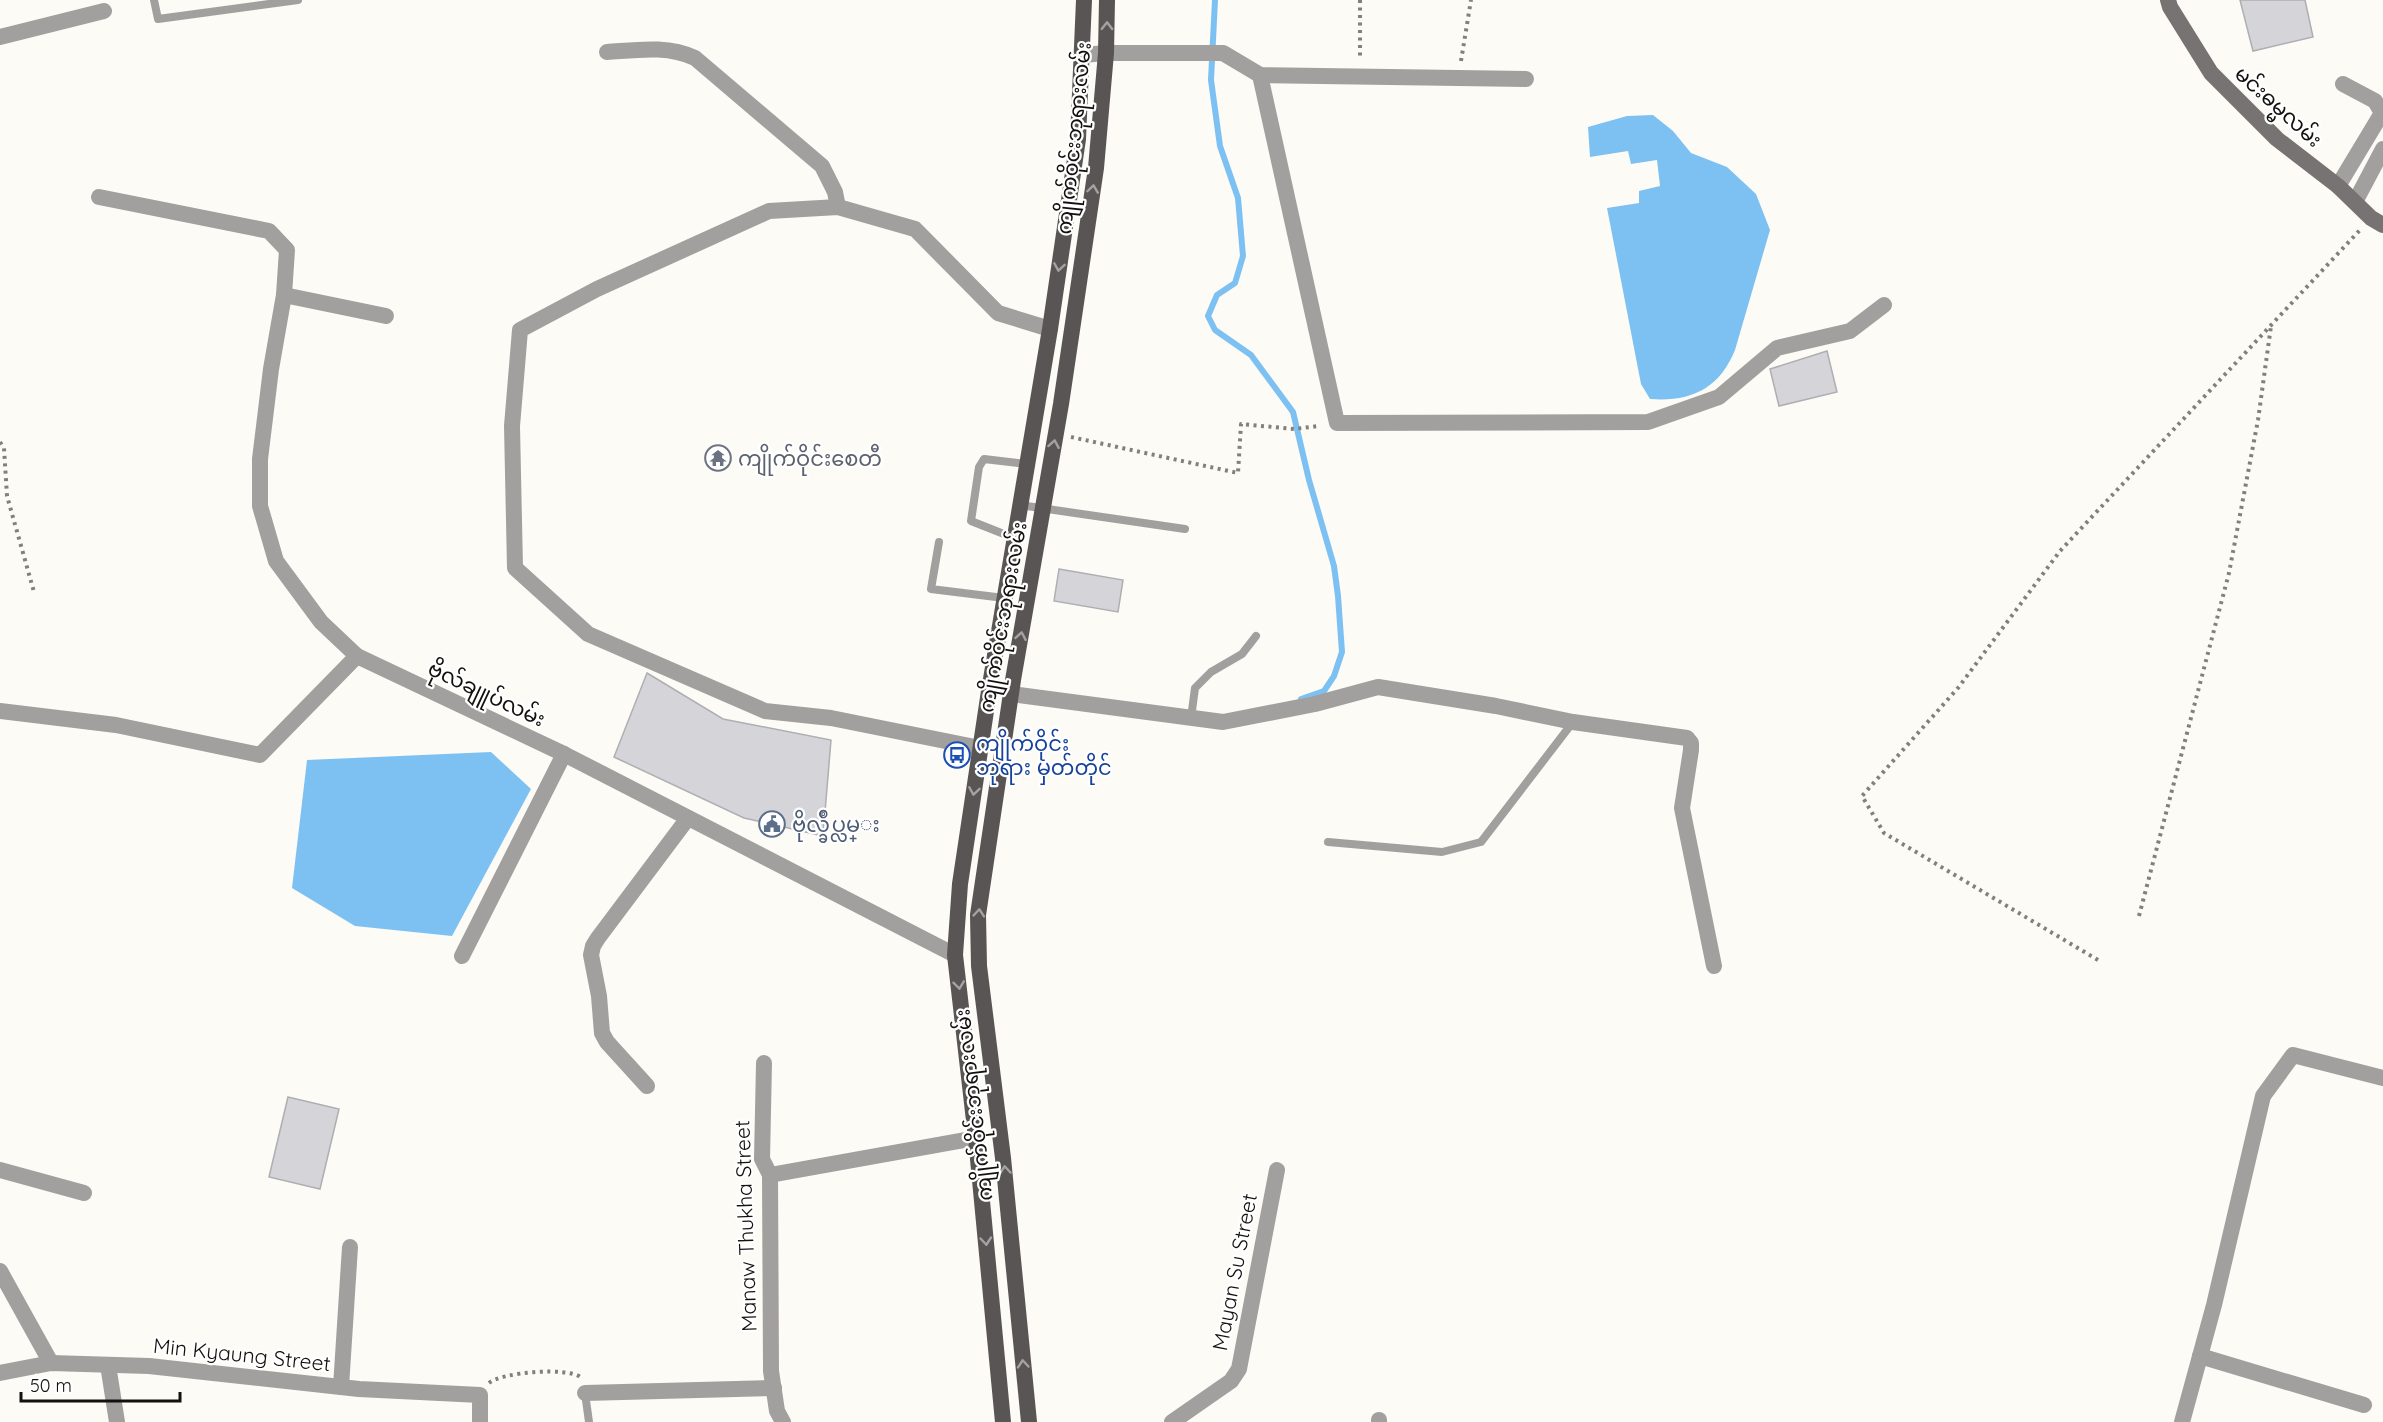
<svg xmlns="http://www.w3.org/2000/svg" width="2383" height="1422" font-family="Quicksand,'Noto Sans Myanmar',sans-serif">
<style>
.water{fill:#7dc1f3}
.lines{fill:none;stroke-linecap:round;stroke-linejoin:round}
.stream{stroke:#7dc1f3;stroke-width:6}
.building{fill:#d4d4d9;stroke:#aeaeb3;stroke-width:1.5}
.path{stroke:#82807c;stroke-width:4;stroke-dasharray:3 4.5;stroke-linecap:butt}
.service{stroke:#a29f9f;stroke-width:8}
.minor{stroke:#a29f9f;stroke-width:16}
.secondary{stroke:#787373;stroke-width:16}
.primary{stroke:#5a5555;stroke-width:16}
.oneway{stroke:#a4a2a2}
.labels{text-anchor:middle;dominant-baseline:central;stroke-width:4.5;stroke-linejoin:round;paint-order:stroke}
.street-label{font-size:21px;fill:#12110f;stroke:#fff}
.worship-label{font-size:21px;fill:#5b616d;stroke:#fff;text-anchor:start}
.transit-label{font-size:21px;fill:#164399;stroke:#fff;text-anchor:start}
.service-label{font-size:21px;fill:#4e5e75;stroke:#fff;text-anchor:start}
</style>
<rect width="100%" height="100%" fill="#fdfbf5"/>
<!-- water -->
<g class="water">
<path d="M1653,115L1673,131L1691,153L1727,167L1756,194L1770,230L1735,350C1719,389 1691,402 1650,399L1641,384L1607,208L1639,203V191L1660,186L1657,160L1631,164L1628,151L1590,157L1588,127L1627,116Z"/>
<polygon points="491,752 531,789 452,936 355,926 292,888 307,760"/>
</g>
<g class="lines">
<!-- stream -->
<polyline class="stream" points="1215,0 1211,80 1220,146 1238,198 1243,256 1235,283 1217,295 1208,316 1215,330 1251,355 1293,412 1309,480 1334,566 1338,596 1342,652 1334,676 1324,691 1301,699"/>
</g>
<!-- building -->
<g class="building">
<polygon points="2240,0 2305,0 2313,37 2253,51"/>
<polygon points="1827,351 1837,392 1779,406 1770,369"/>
<polygon points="1059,569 1123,580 1118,612 1054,601"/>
<polygon points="647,673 723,719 831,740 823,836 744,818 614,757"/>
<polygon points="288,1097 339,1109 320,1189 269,1177"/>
</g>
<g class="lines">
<!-- path -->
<g class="path">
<polyline points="1360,0 1360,59"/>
<polyline points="1461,61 1471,0"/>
<polyline points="1071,437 1238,473 1241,424 1294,429 1319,426"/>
<polyline points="0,442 4,448 7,496 34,592"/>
<polyline points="2139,916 2229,573 2258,420 2271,326"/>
<polyline points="2098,960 1884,833 1862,796 1958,688 2060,551 2360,230"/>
<path d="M489,1383C502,1372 568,1367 580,1377"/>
</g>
<!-- service -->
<g class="service">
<polyline points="154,0 158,19 298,0"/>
<polyline points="1020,505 1185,529"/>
<polyline points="1014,538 971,521 979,467 984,459 1027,464"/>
<polyline points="939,542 931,589 1004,598"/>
<polyline points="1191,718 1195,688 1211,672 1242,654 1256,636"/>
<polyline points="1328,842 1442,852 1481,842 1573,722"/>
<polyline points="585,1393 589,1422"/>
</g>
<!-- minor -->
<g class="minor">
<polyline points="0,37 104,11"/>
<path d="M607,52C637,50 667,45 695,58L822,166L835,192L838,207"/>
<polyline points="1083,55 1106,53 1223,53 1260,75 1526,79"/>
<polyline points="1260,75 1337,423 1648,422 1719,397 1777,348 1850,331 1884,305"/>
<polyline points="2338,186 2382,113 2375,101 2343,84"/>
<polyline points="99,197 269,231 287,250 284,295 271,369 260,459 260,506 276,561 321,622 357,656"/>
<polyline points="2355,202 2383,149"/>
<polyline points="284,295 386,316"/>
<polyline points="1011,694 1223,722 1315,704 1378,687 1496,706 1573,722 1687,738 1691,743 1691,750 1682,808 1714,966"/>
<polyline points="0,711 116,725 260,755 357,656 564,754 955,955"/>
<polyline points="980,748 831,718 765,711 588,634 515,568 512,426 520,330 597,289 769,211 838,207 915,229 998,313 1050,329"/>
<polyline points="462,956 564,754"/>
<polyline points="764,1063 762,1159 770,1175 771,1371 777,1411 783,1422"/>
<polyline points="647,1086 607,1042 602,1033 599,996 591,955 593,946 598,938 688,818"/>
<polyline points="0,1170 84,1193"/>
<polyline points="770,1175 976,1138"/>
<polyline points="0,1271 51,1363"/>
<polyline points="2200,1356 2364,1405"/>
<polyline points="108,1365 117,1422"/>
<polyline points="0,1373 51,1363 149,1366 359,1389 480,1395 480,1422"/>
<polyline points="341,1387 350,1247"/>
<polyline points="585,1393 774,1388"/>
<polyline points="1379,1420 1379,1422"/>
<polyline points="1172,1422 1231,1381 1239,1369 1277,1170"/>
<polyline points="2182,1422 2214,1305 2263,1096 2293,1055 2383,1078"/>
</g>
<!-- secondary -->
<polyline class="secondary" points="2168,0 2170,7 2211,73 2277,139 2338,186 2371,218 2383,225"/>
<!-- primary -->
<g class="primary">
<polyline points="1003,1422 976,1138 955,955 960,884 989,691 1050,329 1078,139 1084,0"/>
<polyline points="1029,1422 1003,1158 979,966 978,915 1013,680 1061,404 1096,168 1106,53 1107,0"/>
</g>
</g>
<!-- one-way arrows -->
<defs><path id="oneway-chevron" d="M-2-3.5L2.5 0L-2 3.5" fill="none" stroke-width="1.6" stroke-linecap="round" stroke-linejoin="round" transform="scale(1.5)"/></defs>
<g class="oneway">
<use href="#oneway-chevron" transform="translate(1107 26) rotate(-89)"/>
<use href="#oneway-chevron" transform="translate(1093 189) rotate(-82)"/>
<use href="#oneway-chevron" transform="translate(1059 267) rotate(99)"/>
<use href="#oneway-chevron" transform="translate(1054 444) rotate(-80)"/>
<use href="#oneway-chevron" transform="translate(1021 636) rotate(-80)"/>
<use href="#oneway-chevron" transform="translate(974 791) rotate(99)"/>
<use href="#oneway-chevron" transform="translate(979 913) rotate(-85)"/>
<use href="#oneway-chevron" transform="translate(959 985) rotate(83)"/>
<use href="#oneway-chevron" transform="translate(1005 1170) rotate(-95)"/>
<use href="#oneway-chevron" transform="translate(986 1241) rotate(85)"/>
<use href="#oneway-chevron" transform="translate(1023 1364) rotate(-95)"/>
</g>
<!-- icons -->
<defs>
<g id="temple-ring" transform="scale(1.35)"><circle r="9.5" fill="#fff" stroke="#6b7280" stroke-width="1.5"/><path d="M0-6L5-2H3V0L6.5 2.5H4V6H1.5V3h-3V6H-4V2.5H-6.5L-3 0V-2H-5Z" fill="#6b7280"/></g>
<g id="bus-ring" transform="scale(1.35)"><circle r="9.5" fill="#fff" stroke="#1a4fb4" stroke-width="1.5"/><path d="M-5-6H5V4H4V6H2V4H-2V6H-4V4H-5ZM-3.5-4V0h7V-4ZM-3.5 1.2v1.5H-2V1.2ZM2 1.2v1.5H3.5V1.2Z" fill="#1a4fb4"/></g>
<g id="civic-ring" transform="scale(1.35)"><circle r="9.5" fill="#fff" stroke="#5c6f8a" stroke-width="1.5"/><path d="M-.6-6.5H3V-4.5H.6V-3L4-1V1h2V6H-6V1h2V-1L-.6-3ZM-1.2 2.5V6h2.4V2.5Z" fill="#5c6f8a"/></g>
</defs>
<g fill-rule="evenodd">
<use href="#temple-ring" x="718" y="458"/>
<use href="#bus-ring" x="957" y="755"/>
<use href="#civic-ring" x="772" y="824"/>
</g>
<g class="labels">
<!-- street labels -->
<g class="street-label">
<text transform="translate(2279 106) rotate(42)">မင်းဓမ္မလမ်း</text>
<text transform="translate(1073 138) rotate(-84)">ကျိုက်ဝိုင်းဘုရားလမ်း</text>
<text transform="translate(1002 617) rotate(-80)">ကျိုက်ဝိုင်းဘုရားလမ်း</text>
<text transform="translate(487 693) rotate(25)">ဗိုလ်ချူပ်လမ်း</text>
<text transform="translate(973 1105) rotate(-97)">ကျိုက်ဝိုင်းဘုရားလမ်း</text>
<text transform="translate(745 1226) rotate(-92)">Manaw Thukha Street</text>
<text transform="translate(1234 1272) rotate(-79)">Mayan Su Street</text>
<text transform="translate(242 1354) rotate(6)">Min Kyaung Street</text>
</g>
<!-- worship labels -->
<g class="worship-label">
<text x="738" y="458">ကျိုက်ဝိုင်းစေတီ</text>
</g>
<!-- transit labels -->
<g class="transit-label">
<text x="976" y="743">ကျိုက်ဝိုင်း<tspan x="976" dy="24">ဘုရား မှတ်တိုင်</tspan></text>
</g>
<!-- service labels -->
<g class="service-label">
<text x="792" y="824">ဗိုလ္ခ်ဳပ္လမ္း</text>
</g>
</g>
<!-- scale -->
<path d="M21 1392v9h159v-9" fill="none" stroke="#12110f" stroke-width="3"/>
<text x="30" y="1392" font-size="18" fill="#12110f" stroke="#ffffff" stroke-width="4.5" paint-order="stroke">50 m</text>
</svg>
